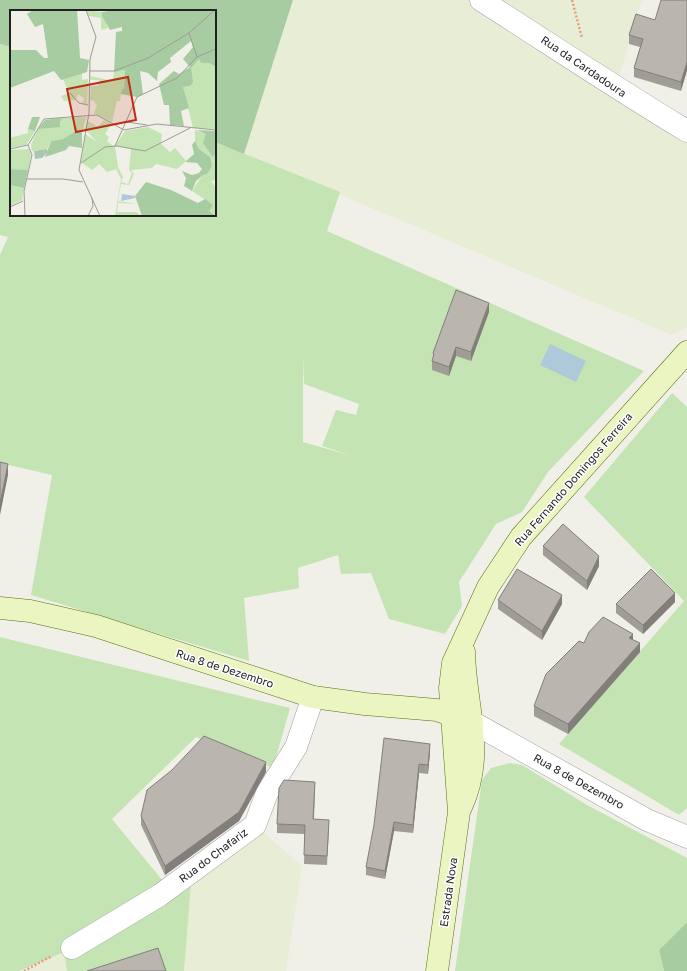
<svg xmlns="http://www.w3.org/2000/svg" width="687" height="971" font-family="'Golos Text',sans-serif">
<style>
.farmland{fill:#e8edd6}
.grass{fill:#c4e5b3;fill-rule:evenodd}
.forest{fill:#a7cca1}
.water{fill:#adc9da}
.lines{fill:none;stroke-linecap:round;stroke-linejoin:round}
.street-casing{stroke:#a2a2a2;stroke-width:23}
.secondary-casing{stroke:#58700f;stroke-width:23}
.path{stroke:#ee987b;stroke-width:2.5;stroke-dasharray:2 2;stroke-linecap:butt}
.street{stroke:#fff;stroke-width:22}
.secondary{stroke:#ebf5c2;stroke-width:22}
.wall{fill:#a09c96}
.shaded-wall{fill:#827f7a}
.building{fill:#bab5ae;stroke:#827f7a}
.labels{text-anchor:middle;dominant-baseline:central;stroke-width:3;stroke-linejoin:round;paint-order:stroke}
.street-label{font-size:11px;fill:#212121;stroke:#fff}
.inset-road{fill:none;stroke:#9d9d98;stroke-width:1}
.view{fill:#c02c12;fill-opacity:0.15;stroke:#c02c12;stroke-width:2}
.inset-edge{fill:none;stroke:#212121;stroke-width:2}
</style>
<rect width="100%" height="100%" fill="#f0efe8"/>
<!-- farmland -->
<g class="farmland">
<polygon points="293,0 642,0 619,77 687,131 687,327 672,335 244,154"/>
<polygon points="255,825 302,866 286,971 184,971 192,871"/>
<polygon points="64,951 67,971 25,971"/>
</g>
<!-- grass -->
<g class="grass">
<path d="M0,44L11,47V215H215V142L340,192L327,231L644,371L548,472L522,512L496,524L459,582L462,606L445,634L389,619L371,573L341,574L338,555L298,568L299,588L244,598L249,661L31,595L52,475L0,463V255L8,237L0,235ZM303,356L304,384L359,404L356,415L336,410L322,446L352,456L303,442Z"/>
<polygon points="672,393 687,407 687,808 679,815 559,744 684,601 584,497"/>
<polygon points="0,637 290,708 273,768 196,737 112,819 167,886 192,871 184,971 67,971 64,952 19,971 0,971"/>
<polygon points="510,763 522,765 587,805 687,858 687,922 659,950 664,971 455,971 482,780 491,768"/>
</g>
<!-- forest -->
<g class="forest">
<polygon points="0,0 293,0 244,154 215,142 215,11 11,11 11,47 0,44"/>
<polygon points="687,922 687,971 664,971 659,950"/>
</g>
<!-- water -->
<polygon class="water" points="550,344 586,361 576,382 540,365"/>
<g class="lines">
<!-- street casing -->
<g class="street-casing">
<g id="street">
<path d="M481,0C550,44 617,89 687,131"/>
<polyline points="472,722 647,820 687,837"/>
<polyline points="72,948 160,895 255,825 267,793 296,747 313,697"/>
</g>
</g>
<!-- secondary casing -->
<g class="secondary-casing">
<g id="secondary">
<polyline points="0,608 30,611 96,626 313,697 365,704 437,710 472,722"/>
<path d="M461,807C486,754 465,707 464,652"/>
<polyline points="437,971 459,812 450,688 453,663 488,587 521,537 687,352"/>
</g>
</g>
<!-- path -->
<g class="path">
<polyline points="572,0 582,38"/>
<polyline points="24,971 52,956"/>
</g>
<!-- street -->
<use href="#street" class="street"/>
<!-- secondary -->
<use href="#secondary" class="secondary"/>
</g>
<!-- wall -->
<g class="wall">
<polygon points="687,0 681,91 634,77 634,68 640,47 629,44 629,35 655,20"/>
<polygon points="489,312 471,361 456,356 449,376 432,370 432,361 433,358 433,353"/>
<polygon points="543,546 599,566 587,590 543,555"/>
<polygon points="498,600 562,604 542,640 498,609"/>
<polygon points="675,602 643,634 616,613 616,604"/>
<polygon points="633,639 640,652 568,734 534,716 534,706 584,643"/>
<polygon points="430,744 430,752 428,774 419,773 413,833 394,831 385,879 366,875 366,867"/>
<polygon points="266,772 239,821 165,875 141,825 141,816"/>
<polygon points="315,791 314,819 329,829 327,865 304,864 305,834 277,833 277,824"/>
</g>
<!-- shaded-wall -->
<g class="shaded-wall">
<polygon points="687,62 687,71 681,91 681,82"/>
<polygon points="489,303 489,312 471,361 471,352"/>
<polygon points="456,347 456,356 449,376 449,367"/>
<polygon points="8,464 8,475 0,515 0,503"/>
<polygon points="599,556 599,566 587,590 587,581"/>
<polygon points="675,593 675,602 643,634 643,625"/>
<polygon points="562,595 562,604 542,640 542,631"/>
<polygon points="633,634 633,643 629,638"/>
<polygon points="640,643 640,652 568,734 568,724"/>
<polygon points="430,744 430,752 428,774 428,765"/>
<polygon points="266,762 266,772 239,821 165,875 165,866"/>
<polygon points="419,764 419,773 413,833 413,825"/>
<polygon points="394,822 394,831 385,879 385,871"/>
</g>
<!-- building -->
<g class="building">
<polygon points="661,0 687,0 687,62 681,82 634,68 643,39 629,35 636,14 655,20"/>
<polygon points="456,290 489,303 471,352 456,347 449,367 432,361 434,354 433,353"/>
<polygon points="0,462 8,464 0,503"/>
<polygon points="563,524 599,556 587,581 543,546"/>
<polygon points="517,569 562,595 542,631 498,600"/>
<polygon points="651,569 675,593 643,625 616,604"/>
<polygon points="603,617 633,634 629,638 640,643 568,724 534,706 546,674 579,641 584,643 589,632"/>
<polygon points="204,736 266,762 239,812 165,866 141,816 147,790 172,770"/>
<polygon points="384,738 430,744 428,765 419,764 413,825 394,822 385,871 366,867 374,825"/>
<polygon points="284,780 315,782 313,819 329,820 327,856 304,855 305,825 277,824 279,788"/>
<polygon points="158,948 166,971 87,971"/>
</g>
<g class="labels">
<!-- street labels -->
<g class="street-label">
<text transform="translate(584 66) rotate(34)">Rua da Cardadoura</text>
<text transform="translate(573 479) rotate(-49)">Rua Fernando Domingos Ferreira</text>
<text transform="translate(225 668) rotate(18)">Rua 8 de Dezembro</text>
<text transform="translate(579 781) rotate(29)">Rua 8 de Dezembro</text>
<text transform="translate(213 855) rotate(-37)">Rua do Chafariz</text>
<text transform="translate(448 892) rotate(-82)">Estrada Nova</text>
</g>
</g>
<!-- overview -->
<g transform="translate(10 10)">
<rect width="206" height="206" fill="#f0efe8"/>
<path d="M77,0L92,2L98,18L91,20V8L78,6ZM189,48L191,53H199L206,57V119L183,118L173,77L180,76L181,58ZM115,60L114,80L112,79L110,91H107L102,112L84,103L87,95L83,90L80,91L81,76H88L89,70H81L80,66L103,71L104,61ZM72,63V70L78,69L77,94H73L74,88L68,84L66,90L54,91L51,86L59,83L53,69ZM51,108L76,107L72,123L66,120L53,129L41,131L37,139L22,141L21,135L28,119L51,115ZM94,110L101,114L95,124L99,127L97,131L102,135L105,136L115,121L138,117L152,124L151,134L160,142L165,138L176,151L167,159L146,154L142,158L121,160L124,164L119,175L111,174L108,191L127,194L108,193L107,202H126L132,206H105L111,169L106,159L97,162L89,154L82,160L71,152L75,124L87,132L75,119L78,111L88,117ZM105,136L121,139L119,160L122,163L118,174L111,172L113,167L108,157ZM18,119L25,121L16,135L0,138V128L18,123ZM185,120L196,124L203,146L206,143V170L201,171L206,178V206L199,201L203,195L182,181L193,164L200,147L189,139L185,131ZM19,139L21,145L18,160L0,159V140ZM0,175L14,178L12,190L0,196Z" fill="#c4e5b3" fill-rule="evenodd"/>
<path d="M23,0H67L70,48L79,50L77,62L51,70L44,61L0,78V40H26L34,48H38L33,14L25,17L17,4ZM104,0H206V57L199,53H191L189,49L181,58L183,72L180,76L173,77L179,98L171,101L174,116L160,115L159,95H154L149,74L164,61L169,64L180,57L173,49L183,37L181,31L160,48L161,52L148,62L147,71L138,63L130,61L133,84L127,87L111,84L112,79H114L115,60L104,62L106,22L112,21V17L100,20L92,6V2ZM22,107H30L25,121L18,119ZM51,108L50,117L28,119L35,110ZM67,120L72,123V138L59,136L56,140L35,147L41,131L53,129ZM187,120L206,121V143L203,147L193,133L196,124ZM185,131L189,139L200,147L202,156L197,164L193,165L186,171L182,181L174,176L176,168L172,161L182,165L189,163L192,159L187,153L175,152L184,144L182,135ZM0,159L18,160L14,178L0,175ZM136,172L161,180L188,193L195,189L203,195L199,201L206,206H132L125,186Z" fill="#a7cca1"/>
<path d="M37,139V143L32,148L25,149L24,141Z" fill="#abc7b4"/>
<path d="M112,184L125,186V188L111,191Z" fill="#adc9da"/>
<path class="inset-road" d="M76,0L86,27L80,49L79,103L69,160L90,206M179,23L187,47M187,47L206,39M79,61H104L138,48L179,23L205,0M60,83L69,93L78,95M73,106L87,105L114,120L147,114L206,120M117,112L137,115M105,136L127,87L167,68L187,47M0,139L18,135L34,109L73,106M71,153L95,137L107,136L135,141L180,118M17,169H53L73,172M0,197L13,191M15,206L14,181L22,145L18,135M78,206L83,196L82,188"/>
<path class="view" d="M118,67L126,110L66,122L57,79Z"/>
<rect width="206" height="206" class="inset-edge"/>
</g>
</svg>
